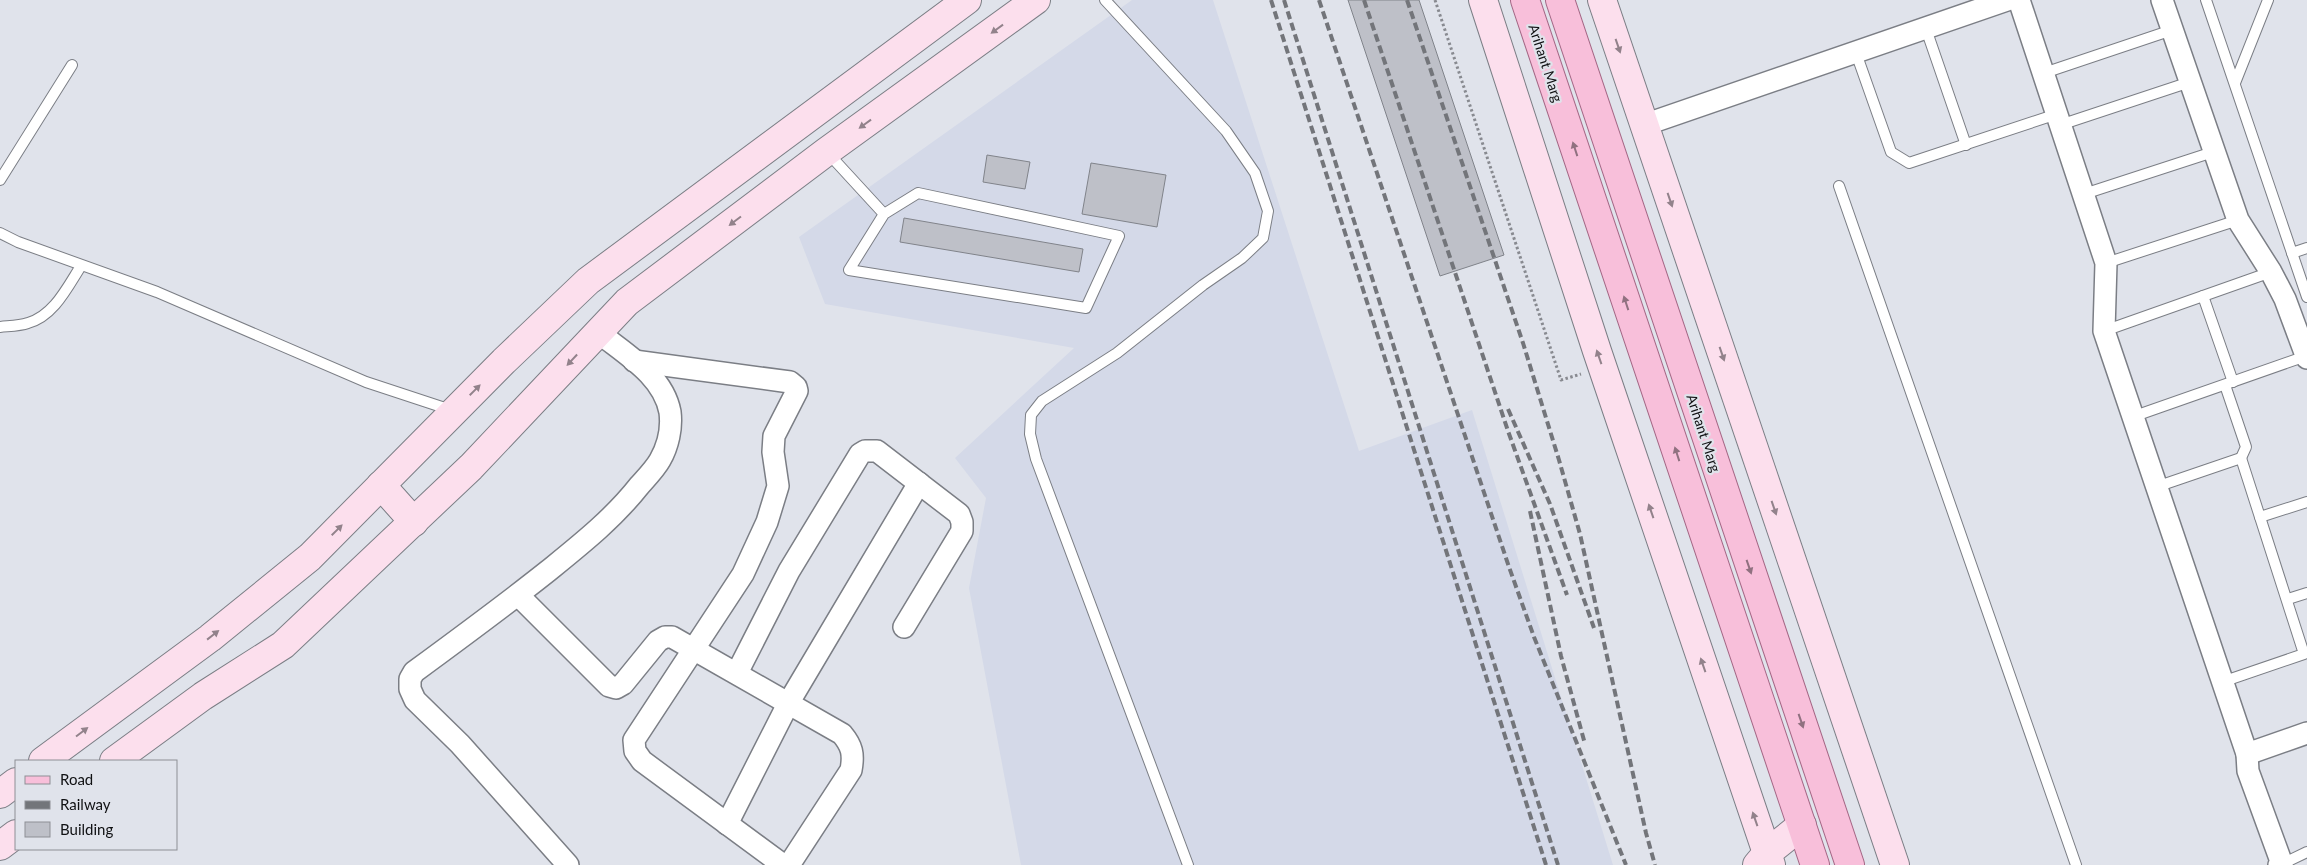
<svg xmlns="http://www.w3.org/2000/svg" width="2307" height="865" font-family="Lato,sans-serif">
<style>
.built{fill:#d4d9e8}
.building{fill:#bec0c8;stroke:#80838a}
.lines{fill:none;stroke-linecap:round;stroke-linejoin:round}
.lane-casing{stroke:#7b7e85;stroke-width:12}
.street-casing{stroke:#7b7e85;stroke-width:24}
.secondary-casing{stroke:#7b7e85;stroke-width:30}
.primary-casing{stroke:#a46785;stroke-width:30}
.path{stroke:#888a90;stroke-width:3;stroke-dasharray:2.5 2.5;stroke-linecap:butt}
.lane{stroke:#fff;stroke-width:10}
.street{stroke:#fff;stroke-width:21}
.secondary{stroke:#fcdfed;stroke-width:28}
.primary{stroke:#f8bfda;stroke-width:28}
.rail{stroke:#73757a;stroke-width:4;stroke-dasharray:8 4;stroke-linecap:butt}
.oneway{fill:#92828b}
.oneway2{fill:#907180}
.labels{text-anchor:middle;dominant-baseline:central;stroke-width:4.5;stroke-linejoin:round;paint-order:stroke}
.street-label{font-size:14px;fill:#101113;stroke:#e0e3eb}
</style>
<rect width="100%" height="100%" fill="#e0e3eb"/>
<!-- built -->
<polygon class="built" points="1132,0 1213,0 1359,451 1472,410 1613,865 1021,865 969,588 986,498 955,458 1074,348 825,304 799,237"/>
<!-- building -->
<g class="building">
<polygon points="1348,0 1419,0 1504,255 1440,276"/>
<polygon points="987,155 1030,162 1025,189 983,182"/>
<polygon points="1091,163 1166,175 1157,227 1082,214"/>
<polygon points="904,218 1083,249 1079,272 900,242"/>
</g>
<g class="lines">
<!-- lane casing -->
<g class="lane-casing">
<g id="lane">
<polyline points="1105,0 1226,131 1255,173 1268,211 1263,238 1242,258 1203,285 1117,353 1042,401 1031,415 1030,434 1036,459 1188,865"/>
<polyline points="2206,0 2307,297"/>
<polyline points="1926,29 1966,145"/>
<polyline points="1856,53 1891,152 1909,163 2057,114"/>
<polyline points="2044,73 2172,30"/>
<polyline points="2235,83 2268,0"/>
<polyline points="2060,125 2190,82"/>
<polyline points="827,152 884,214 918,193 1119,236 1086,308 849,270 884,214"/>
<polyline points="0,180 72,65"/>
<polyline points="1839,186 2076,865"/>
<polyline points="2084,194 2213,152"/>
<polyline points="0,233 18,242 157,292 366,382 451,410"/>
<polyline points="2292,253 2307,248"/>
<polyline points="2106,263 2238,220"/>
<polyline points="2203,296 2233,382"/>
<path d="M0,327C9,326 19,326 28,323C54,316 68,286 81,266"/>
<polyline points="2104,331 2271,272"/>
<polyline points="2225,385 2246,447 2241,458"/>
<polyline points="2132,417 2306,356"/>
<polyline points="2156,487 2241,458 2304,654 2222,682"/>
<polyline points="2260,517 2307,502"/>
<polyline points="2288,599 2307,593"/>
<polyline points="2282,864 2307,852"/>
</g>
</g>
<!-- street casing -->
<g class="street-casing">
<g id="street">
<polyline points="2019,0 2106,263 2104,331 2247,754 2248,771 2282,864 2279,865"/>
<polyline points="2162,0 2238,220 2271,272 2285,299 2307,358"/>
<polyline points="1644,125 2007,0"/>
<polyline points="634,361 790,382 796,387 797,391 774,436 773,452 778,486 767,522 743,574 634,740 635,751 642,761 783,865"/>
<path d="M518,595L609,686L616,688L623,684L658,641L665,637H672L842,734C852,746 854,754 851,770L789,865"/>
<polyline points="737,673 789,571 860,454 865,451 877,451 959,514 962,522 962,531 904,627"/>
<polyline points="2247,754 2307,733"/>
<polyline points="727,824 789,702 919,483"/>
<path d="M568,865L460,744L415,700L410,689V679L414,672C459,639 504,606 548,571C580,545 613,519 639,486C646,478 655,469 660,460C668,446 672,428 670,412C663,375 625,354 598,332"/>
</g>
</g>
<!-- secondary casing -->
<g class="secondary-casing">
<g id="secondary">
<polyline points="1483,0 1597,351 1771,865"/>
<polyline points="1602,0 1895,865"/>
<polyline points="381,485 414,522"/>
<polyline points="43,761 210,638 310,557 504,361 588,281 967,0"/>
<polyline points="114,761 203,696 283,645 471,467 627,302 826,152 1036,0"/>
<polyline points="0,794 16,782"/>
<polyline points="0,846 16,834"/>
<polyline points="1757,865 1767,853 1802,825"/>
</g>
</g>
<!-- primary casing -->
<g class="primary-casing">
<g id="primary">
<polyline points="1525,0 1815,865"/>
<polyline points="1560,0 1850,865"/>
</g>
</g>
<!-- path -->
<polyline class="path" points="1435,0 1561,380 1581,374"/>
<!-- lane -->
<use href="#lane" class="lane"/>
<!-- street -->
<use href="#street" class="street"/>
<!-- secondary -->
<use href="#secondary" class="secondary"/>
<!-- primary -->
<use href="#primary" class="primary"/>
<!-- rail -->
<g class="rail">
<polyline points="1271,0 1546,865"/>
<polyline points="1284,0 1558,865"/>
<polyline points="1319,0 1509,567 1534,637 1626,865"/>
<polyline points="1364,0 1508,431 1567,595"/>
<polyline points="1407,0 1523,343 1559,460 1580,534 1646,833 1655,865"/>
<polyline points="1508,409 1550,504 1594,628"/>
<polyline points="1530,511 1561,656 1585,744"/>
</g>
</g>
<!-- one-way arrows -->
<defs><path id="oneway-solid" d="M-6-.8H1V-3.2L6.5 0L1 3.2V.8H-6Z" transform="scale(1.25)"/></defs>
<g class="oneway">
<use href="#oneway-solid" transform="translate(997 29) rotate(144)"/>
<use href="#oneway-solid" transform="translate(1618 46) rotate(71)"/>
<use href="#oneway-solid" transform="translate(865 124) rotate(144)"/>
<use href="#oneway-solid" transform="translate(1670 200) rotate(71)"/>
<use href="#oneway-solid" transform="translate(735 221) rotate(143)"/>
<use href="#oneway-solid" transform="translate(1722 354) rotate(71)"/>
<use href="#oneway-solid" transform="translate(1599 357) rotate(-109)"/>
<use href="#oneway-solid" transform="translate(572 360) rotate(133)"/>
<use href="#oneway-solid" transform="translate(475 390) rotate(-45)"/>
<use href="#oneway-solid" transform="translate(1774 508) rotate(71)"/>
<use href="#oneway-solid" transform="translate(1651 511) rotate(-109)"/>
<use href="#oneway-solid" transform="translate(337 530) rotate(-45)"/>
<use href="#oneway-solid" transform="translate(213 635) rotate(-38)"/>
<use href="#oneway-solid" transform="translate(1703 665) rotate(-109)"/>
<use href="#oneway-solid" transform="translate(82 732) rotate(-37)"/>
<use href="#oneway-solid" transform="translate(1755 819) rotate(-109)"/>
</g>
<g class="oneway2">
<use href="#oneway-solid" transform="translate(1575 149) rotate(-108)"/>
<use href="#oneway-solid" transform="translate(1626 303) rotate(-108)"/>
<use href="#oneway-solid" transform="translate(1677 454) rotate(-108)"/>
<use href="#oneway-solid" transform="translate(1749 567) rotate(71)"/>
<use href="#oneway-solid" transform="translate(1801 721) rotate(71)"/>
</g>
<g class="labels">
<!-- street labels -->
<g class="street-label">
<text transform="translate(1546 63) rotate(72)">Arihant Marg</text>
<text transform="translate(1704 433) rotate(72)">Arihant Marg</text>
</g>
</g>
<!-- legend -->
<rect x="15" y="760" width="162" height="90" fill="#e0e3eb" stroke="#8d8f95"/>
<rect x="25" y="776" width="25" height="8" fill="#f8bfda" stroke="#8d8f95"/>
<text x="60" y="785" font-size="15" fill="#101113">Road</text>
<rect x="25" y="801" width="25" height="8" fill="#73757a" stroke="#8d8f95"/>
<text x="60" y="810" font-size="15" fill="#101113">Railway</text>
<rect x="25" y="822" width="25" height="15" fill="#bec0c8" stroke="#8d8f95"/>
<text x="60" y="835" font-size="15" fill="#101113">Building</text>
</svg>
